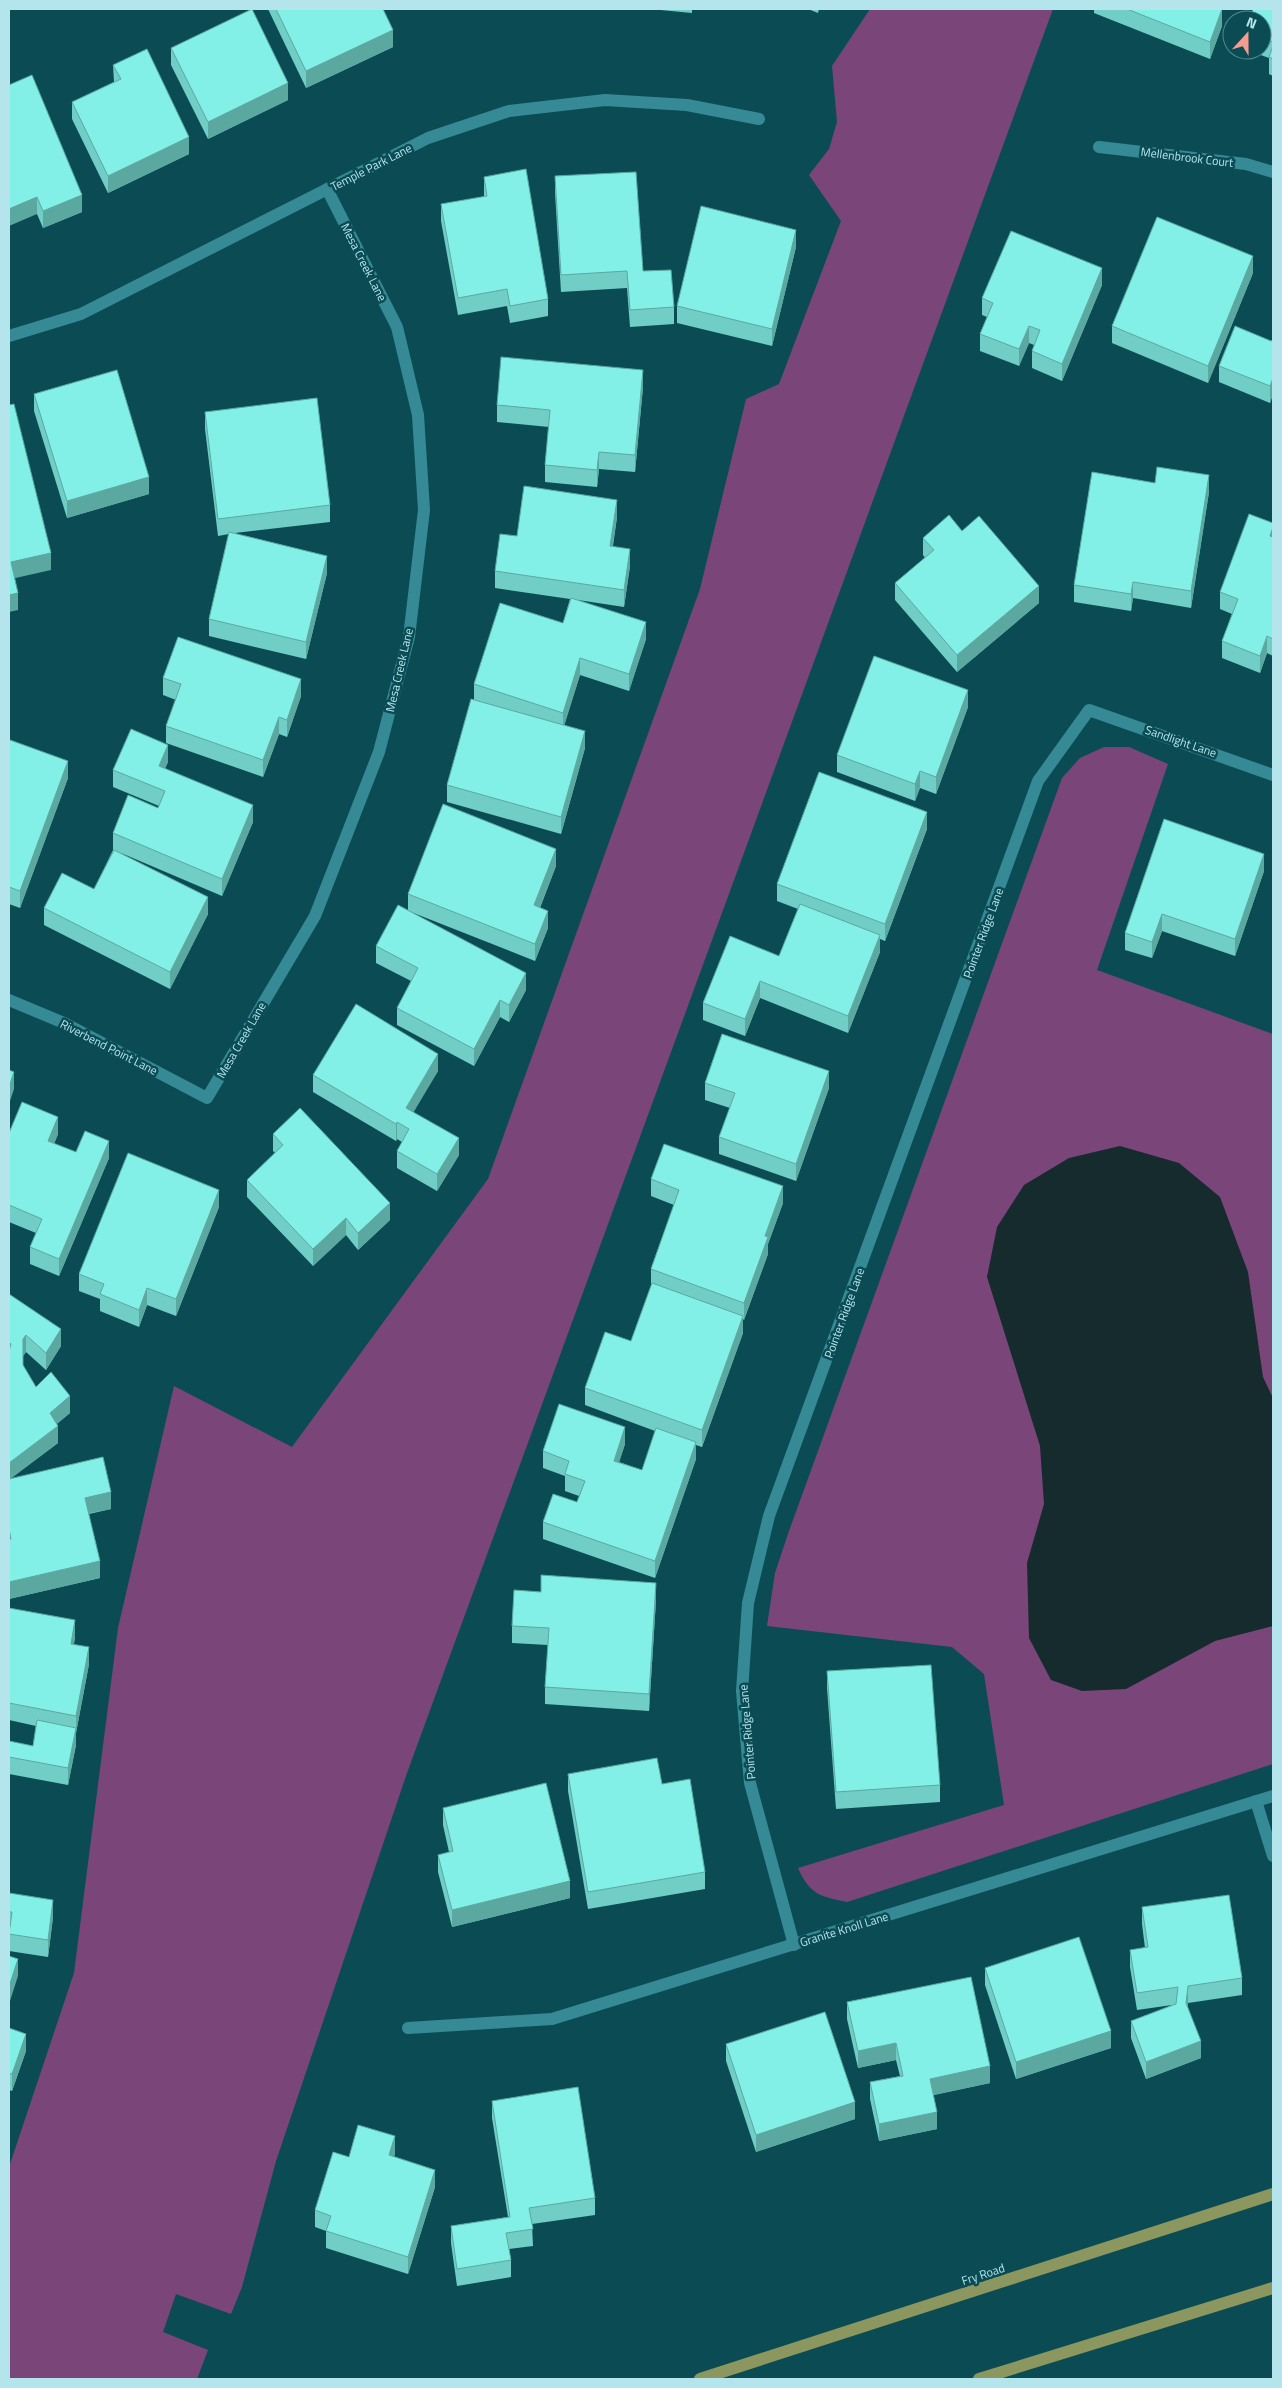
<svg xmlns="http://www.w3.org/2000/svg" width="1282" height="2388" font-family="'Titillium Web',sans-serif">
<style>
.green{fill:#7a4679}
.water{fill:#152b2e}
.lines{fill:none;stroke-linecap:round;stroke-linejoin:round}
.minor{stroke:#358a95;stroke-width:12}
.major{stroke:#8c975f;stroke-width:12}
.wall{fill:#70cec6}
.shaded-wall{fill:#5ba8a1}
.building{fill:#82f0e6;stroke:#5ba8a1}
.labels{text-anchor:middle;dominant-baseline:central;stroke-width:5;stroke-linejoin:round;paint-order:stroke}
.street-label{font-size:12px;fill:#b4e4ec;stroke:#0b4c54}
</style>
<rect width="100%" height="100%" fill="#0b4c54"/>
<!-- green -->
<g class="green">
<polygon points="870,9 1053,9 407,1773 276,2161 242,2287 231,2314 176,2294 163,2332 208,2350 197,2379 9,2379 9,2167 74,1973 118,1628 174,1386 292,1447 488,1179 700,589 746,399 779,384 841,221 809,175 829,149 837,122 832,66"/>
<path d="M1104,747H1129L1168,764L1097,970L1273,1034V1764L847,1902C820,1896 810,1895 798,1868L1004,1805L984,1674L952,1647L767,1626L775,1573L789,1531L1062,778L1080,758Z"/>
</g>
<!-- water -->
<polygon class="water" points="1120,1146 1179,1163 1220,1197 1248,1272 1263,1377 1273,1398 1273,1626 1215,1641 1126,1689 1082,1691 1051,1680 1029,1638 1027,1563 1044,1504 1040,1446 987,1277 997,1227 1024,1185 1069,1158"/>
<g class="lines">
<!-- minor -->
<g class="minor">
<polyline points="1099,147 1246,164 1273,172"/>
<polyline points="9,336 81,314 428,138 509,111 605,100 687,105 759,119"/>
<polyline points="9,1000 64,1023 207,1098 315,916 379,752 409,637 424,510 418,415 397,327 327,189"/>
<polyline points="1256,1801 1273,1856"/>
<polyline points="794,1945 750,1783 742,1691 748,1603 769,1516 1038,781 1089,710 1273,775"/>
<polyline points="408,2028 552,2019 1273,1796"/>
</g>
<!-- major -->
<g class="major">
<polyline points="700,2379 1273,2194"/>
<polyline points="979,2379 1273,2288"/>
</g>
</g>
<!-- wall -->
<g class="wall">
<polygon points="268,9 383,9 393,47 306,88"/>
<polygon points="525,9 594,9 525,10"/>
<polygon points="650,9 692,9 692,13"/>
<polygon points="808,9 819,9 818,13"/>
<polygon points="1094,9 1222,9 1222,26 1210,59 1094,13"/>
<polygon points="1273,9 1273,76 1269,74 1269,58 1247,50 1262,50 1262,20"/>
<polygon points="171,48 288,100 208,139 171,65"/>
<polygon points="113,65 189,154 108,193 72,119 72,102 114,82"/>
<polygon points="9,85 82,212 43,228 37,214"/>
<polygon points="555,176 643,271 674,307 674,324 630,327 627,288 561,292 555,193"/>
<polygon points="484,177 548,299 548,316 510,323 507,306 458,315 441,221 441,204 484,197"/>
<polygon points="796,247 772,346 677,323 677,306"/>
<polygon points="1253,273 1208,383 1112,343 1112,326"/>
<polygon points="1102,285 1062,381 1032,368 1032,351 1034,345 1029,343 1019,366 980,351 980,334 987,317 982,315 982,298"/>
<polygon points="1273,340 1273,394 1270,403 1219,382 1219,366"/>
<polygon points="643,387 635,472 599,469 597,487 545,482 545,465 549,427 497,422 497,405"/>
<polygon points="34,394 149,494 67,518 34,411"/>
<polygon points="205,412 330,505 330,522 235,533 327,573 306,659 209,636 209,619 229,534 218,536 205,429"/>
<polygon points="1209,492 1191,608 1133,598 1131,611 1074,602 1074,585"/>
<polygon points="617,517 613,546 630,566 624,607 578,600 646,639 629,691 580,675 564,725 585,748 561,834 447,802 447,785 474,700 474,684 563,623 570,599 495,588 495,571 517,536"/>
<polygon points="1273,523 1273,656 1267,653 1260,673 1222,658 1222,641 1232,614 1220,609 1220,592"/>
<polygon points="962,531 1039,603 957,672 895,600 895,583 925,558 923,555 923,538"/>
<polygon points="163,678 301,696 287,737 279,734 263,777 166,743 166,726 176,700 163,695"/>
<polygon points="968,707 936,794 920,788 915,801 837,772 837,755"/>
<polygon points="9,744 68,778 20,908 9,904"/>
<polygon points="168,762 165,768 253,822 222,896 121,853 208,914 170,989 44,925 44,908 94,889 113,850 113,833 158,808 159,806 113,787 113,770"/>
<polygon points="1164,819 1264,871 1235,956 1162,931 1152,958 1125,950 1125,933"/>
<polygon points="927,829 885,941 880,939 880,952 848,1033 760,998 745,1036 703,1020 703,1003 779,956 798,909 777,901 777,884"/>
<polygon points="556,866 540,908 548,928 535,961 411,912 526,990 509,1022 500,1017 474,1066 397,1025 397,1008 411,981 376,963 376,946 408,911 408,894"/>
<polygon points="438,1071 413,1112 459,1155 437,1191 397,1168 397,1151 402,1142 397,1139 396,1141 313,1092 313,1075"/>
<polygon points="705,1083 829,1088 796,1181 719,1154 719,1137 730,1108 705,1100"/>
<polygon points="9,1133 58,1134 54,1144 76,1152 109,1158 59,1276 30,1264 30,1247 36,1233 9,1222"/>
<polygon points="273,1134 390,1220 358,1250 346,1235 313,1266 247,1197 247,1180 275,1153 273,1151"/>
<polygon points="651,1179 783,1203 768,1244 768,1254 744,1320 743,1319 743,1333 702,1447 696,1445 696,1459 655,1578 543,1539 543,1522 577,1502 579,1496 565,1491 565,1476 543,1468 543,1451 625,1444 619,1462 642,1470 655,1431 585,1405 585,1388 631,1341 651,1286 651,1269 674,1205 651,1196"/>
<polygon points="219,1207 176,1316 147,1305 139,1327 100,1311 100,1299 79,1291 79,1274"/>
<polygon points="9,1294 61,1346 46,1370 26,1352 23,1356 23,1366 36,1387 70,1413 56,1424 58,1443 11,1478 111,1509 89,1514 100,1578 9,1599"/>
<polygon points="656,1600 649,1711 545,1704 545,1687 548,1645 512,1643 512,1626"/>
<polygon points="9,1608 75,1637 74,1644 89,1664 76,1733 76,1745 68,1785 9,1774 9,1741 33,1746 36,1726 9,1720"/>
<polygon points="827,1671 940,1785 940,1802 836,1809 827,1688"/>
<polygon points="568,1774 662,1784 705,1872 705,1889 588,1909 568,1791"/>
<polygon points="443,1808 570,1898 452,1927 438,1872 438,1855 449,1852 443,1825"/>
<polygon points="9,1893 53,1917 48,1957 9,1951 10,1929 9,1929"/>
<polygon points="1142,1907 1242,1978 1242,1995 1188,2003 1188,2007 1201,2058 1146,2079 1131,2038 1131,2021 1172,2005 1137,2010 1130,1967 1130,1950 1145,1948 1142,1924"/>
<polygon points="985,1968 1111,2048 1016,2079 985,1985"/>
<polygon points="847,2002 990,2083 933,2095 937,2129 879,2141 870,2099 870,2082 900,2076 896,2060 858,2068 847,2019"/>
<polygon points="9,2028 26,2051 12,2091 9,2090"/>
<polygon points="726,2044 855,2119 756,2152 726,2061"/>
<polygon points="492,2101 595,2198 595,2215 532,2224 533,2246 509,2249 511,2260 511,2277 457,2286 451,2243 451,2226 508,2217 492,2118"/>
<polygon points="395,2153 394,2157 435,2187 408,2274 326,2248 326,2231 315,2227 315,2210 349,2157"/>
</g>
<!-- shaded-wall -->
<g class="shaded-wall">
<polygon points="1222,9 1222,26 1210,59 1210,42"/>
<polygon points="393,30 393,47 306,88 306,71"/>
<polygon points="288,83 288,100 208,139 208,122"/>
<polygon points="189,137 189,154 108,193 108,176"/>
<polygon points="82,195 82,212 43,228 43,211"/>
<polygon points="37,197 37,214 9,226 9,209"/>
<polygon points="796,230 796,247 772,346 772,329"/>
<polygon points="1253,256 1253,273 1208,383 1208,366"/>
<polygon points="1102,268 1102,285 1062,381 1062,364"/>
<polygon points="1029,326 1029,343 1019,366 1019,349"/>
<polygon points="643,370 643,387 635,472 635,455"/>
<polygon points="1273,378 1273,394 1270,403 1270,386"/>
<polygon points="599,452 599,469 597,487 597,470"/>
<polygon points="1209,475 1209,492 1191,608 1191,591"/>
<polygon points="149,477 149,494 67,518 67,501"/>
<polygon points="617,500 617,517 610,563 610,546"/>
<polygon points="1273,527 1273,544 1270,536"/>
<polygon points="630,549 630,566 624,607 624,590"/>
<polygon points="51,553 51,570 11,579 11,562"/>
<polygon points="327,556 327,573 306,659 306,642"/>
<polygon points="1133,582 1133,598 1131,611 1131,594"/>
<polygon points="1039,586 1039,603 957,672 957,655"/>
<polygon points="18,593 18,610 9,612 9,595"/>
<polygon points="646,622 646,639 629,691 629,674"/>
<polygon points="1267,636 1267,653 1260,673 1260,656"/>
<polygon points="580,658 580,675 563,730 563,713"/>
<polygon points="301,679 301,696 287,737 287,720"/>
<polygon points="968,690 968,707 936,794 936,777"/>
<polygon points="279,717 279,734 263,777 263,760"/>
<polygon points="585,731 585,748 561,834 561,817"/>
<polygon points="168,745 168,762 159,783 159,766"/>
<polygon points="68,761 68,778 20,908 20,891"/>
<polygon points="920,771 920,788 915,801 915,784"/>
<polygon points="253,805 253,822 222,896 222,879"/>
<polygon points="927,812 927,829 885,941 885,924"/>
<polygon points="556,849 556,866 534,922 534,905"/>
<polygon points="1264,854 1264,871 1235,956 1235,939"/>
<polygon points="208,897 208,914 170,989 170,972"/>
<polygon points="548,911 548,928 535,961 535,944"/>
<polygon points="1162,914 1162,931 1152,958 1152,942"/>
<polygon points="880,935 880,952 848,1033 848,1016"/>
<polygon points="526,973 526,990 509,1022 509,1005"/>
<polygon points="760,981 760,998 745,1036 745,1019"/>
<polygon points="500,1000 500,1017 474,1066 474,1049"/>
<polygon points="438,1054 438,1071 406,1125 406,1108"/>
<polygon points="829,1071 829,1088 796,1181 796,1164"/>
<polygon points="14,1072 14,1089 9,1104 9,1087"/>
<polygon points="58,1117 58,1134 48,1158 48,1141"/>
<polygon points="397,1122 397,1139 396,1141 396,1124"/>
<polygon points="459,1138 459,1155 437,1191 437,1174"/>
<polygon points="109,1141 109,1158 59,1276 59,1259"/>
<polygon points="783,1186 783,1203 768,1244 768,1254 744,1320 744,1303 765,1236"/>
<polygon points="219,1190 219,1207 176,1316 176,1299"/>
<polygon points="390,1203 390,1220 358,1250 358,1233"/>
<polygon points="346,1218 346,1235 313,1266 313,1249"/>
<polygon points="147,1288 147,1305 139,1327 139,1310"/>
<polygon points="743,1316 743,1333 702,1447 702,1430"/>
<polygon points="61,1329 61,1346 46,1370 46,1353"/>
<polygon points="26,1335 26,1352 23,1356 23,1339"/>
<polygon points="70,1396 70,1413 50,1430 50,1413"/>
<polygon points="58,1426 58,1443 9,1480 9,1463"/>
<polygon points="625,1427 625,1444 614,1478 614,1461"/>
<polygon points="696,1442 696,1459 655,1578 655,1561"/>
<polygon points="111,1492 111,1509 85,1514 85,1498"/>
<polygon points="100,1561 100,1578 9,1599 9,1582"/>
<polygon points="656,1583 656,1600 649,1711 649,1694"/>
<polygon points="75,1620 75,1637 71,1661 71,1644"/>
<polygon points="89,1647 89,1664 76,1733 76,1716"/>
<polygon points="76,1728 76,1745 68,1785 68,1768"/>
<polygon points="570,1881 570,1898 452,1927 452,1910"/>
<polygon points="53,1900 53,1917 48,1957 48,1940"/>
<polygon points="18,1959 18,1976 9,2004 9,1987"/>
<polygon points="1188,1986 1188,2003 1186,2020 1186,2003"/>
<polygon points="1111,2031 1111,2048 1016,2079 1016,2062"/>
<polygon points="26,2034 26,2051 12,2091 12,2074"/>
<polygon points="1201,2041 1201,2058 1146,2079 1146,2062"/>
<polygon points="896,2043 896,2060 858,2068 858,2051"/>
<polygon points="990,2066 990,2083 930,2096 930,2079"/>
<polygon points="855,2102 855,2119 756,2152 756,2135"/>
<polygon points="937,2112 937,2129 879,2141 879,2124"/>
<polygon points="395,2136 395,2153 389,2172 389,2155"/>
<polygon points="435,2170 435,2187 408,2274 408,2257"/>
</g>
<!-- building -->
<g class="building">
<polygon points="252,9 288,83 208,122 171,48"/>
<polygon points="276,9 383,9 393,30 306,71"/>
<polygon points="1127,9 1222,9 1210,42"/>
<polygon points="1253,9 1273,9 1273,42 1262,38 1262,20 1249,20"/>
<polygon points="1273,46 1273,59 1269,57"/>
<polygon points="147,49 189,137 108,176 72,102 121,79 113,65"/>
<polygon points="32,75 82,195 43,211 37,197 9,209 9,85"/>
<polygon points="526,169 548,299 510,306 507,289 458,298 441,204 487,196 484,177"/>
<polygon points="636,172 643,271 671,270 674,307 630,310 627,271 561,275 555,176"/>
<polygon points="701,206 796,230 772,329 677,306"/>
<polygon points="1157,217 1253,256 1208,366 1112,326"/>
<polygon points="1011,231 1102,268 1062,364 1032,351 1040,330 1029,326 1019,349 980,334 993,303 982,298"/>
<polygon points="1235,326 1271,341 1273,340 1273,378 1270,386 1219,366"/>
<polygon points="501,357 643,370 635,455 599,452 597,470 545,465 550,410 497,405"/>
<polygon points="117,370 149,477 67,501 34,394"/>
<polygon points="317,398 330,505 218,519 205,412"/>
<polygon points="14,404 51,553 11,562 18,593 9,595 9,405"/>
<polygon points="1157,467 1209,475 1191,591 1133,582 1131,594 1074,585 1092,472 1155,483"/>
<polygon points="524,486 617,500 610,546 630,549 624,590 495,571 500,534 517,536"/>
<polygon points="1249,514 1273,523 1273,527 1270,536 1273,537 1273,639 1267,636 1260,656 1222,641 1238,599 1220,592"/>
<polygon points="949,515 962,531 979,516 1039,586 957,655 895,583 934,550 923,538"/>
<polygon points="229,532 327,556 306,642 209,619"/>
<polygon points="571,598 646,622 629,674 580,658 563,713 474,684 500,603 563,623"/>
<polygon points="178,637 301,679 287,720 279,717 263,760 166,726 181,684 163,678"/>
<polygon points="874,656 968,690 936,777 920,771 915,784 837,755"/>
<polygon points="471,699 585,731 561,817 447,785"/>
<polygon points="131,729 168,745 159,766 253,805 222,879 113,833 128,795 158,808 165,791 113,770"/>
<polygon points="10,740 68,761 20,891 9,887 9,744"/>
<polygon points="819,772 927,812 885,924 777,884"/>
<polygon points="443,804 556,849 534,905 548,911 535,944 408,894"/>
<polygon points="1164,819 1264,854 1235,939 1162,914 1152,942 1125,933"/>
<polygon points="114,850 208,897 170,972 44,908 62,873 94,889"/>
<polygon points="800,904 880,935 848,1016 760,981 745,1019 703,1003 730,936 779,956"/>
<polygon points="398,905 526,973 509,1005 500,1000 474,1049 397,1008 418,968 376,946"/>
<polygon points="356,1004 438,1054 406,1108 459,1138 437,1174 397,1151 409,1129 397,1122 396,1124 313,1075"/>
<polygon points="722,1034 829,1071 796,1164 719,1137 735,1093 705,1083"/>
<polygon points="9,1070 14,1072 9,1087"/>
<polygon points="22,1102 58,1117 48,1141 76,1152 85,1131 109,1141 59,1259 30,1247 42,1219 9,1205 9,1133"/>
<polygon points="300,1108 390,1203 358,1233 346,1218 313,1249 247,1180 283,1145 273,1134"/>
<polygon points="664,1144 783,1186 765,1236 768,1237 744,1303 651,1269 679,1190 651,1179"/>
<polygon points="128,1153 219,1190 176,1299 147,1288 139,1310 100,1294 104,1284 79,1274"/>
<polygon points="652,1283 743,1316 702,1430 585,1388 605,1332 631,1341"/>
<polygon points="9,1294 61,1329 46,1353 26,1335 23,1339 23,1365 36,1387 51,1372 70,1396 50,1413 58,1426 9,1463 9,1351 11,1344 9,1342"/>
<polygon points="559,1404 625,1427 614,1461 642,1470 656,1428 696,1442 655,1561 543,1522 553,1494 577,1502 585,1481 565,1474 569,1461 543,1451"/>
<polygon points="103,1457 111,1492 85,1498 100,1561 9,1582 9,1539 11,1539 9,1529 9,1479"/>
<polygon points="541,1575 656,1583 649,1694 545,1687 549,1628 512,1626 514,1590 541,1592"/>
<polygon points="9,1608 75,1620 71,1644 89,1647 76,1716 9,1703"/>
<polygon points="931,1665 940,1785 836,1792 827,1671"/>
<polygon points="37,1720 76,1728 68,1768 9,1757 9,1741 33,1746"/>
<polygon points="657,1758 662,1784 690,1779 705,1872 588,1892 568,1774"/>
<polygon points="546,1783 570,1881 452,1910 438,1855 453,1851 443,1808"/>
<polygon points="9,1893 53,1900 48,1940 9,1934 12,1912 9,1912"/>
<polygon points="1229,1895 1242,1978 1188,1986 1186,2003 1201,2041 1146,2062 1131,2021 1176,2004 1178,1987 1137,1993 1130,1950 1148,1947 1142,1907"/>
<polygon points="1079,1937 1111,2031 1016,2062 985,1968"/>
<polygon points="9,1956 18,1959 9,1987"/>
<polygon points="971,1977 990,2066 930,2079 937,2112 879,2124 870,2082 903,2076 896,2043 858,2051 847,2002"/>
<polygon points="825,2012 855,2102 756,2135 726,2044"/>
<polygon points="9,2028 26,2034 12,2074 9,2073"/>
<polygon points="578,2087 595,2198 529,2208 533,2229 506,2233 511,2260 457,2269 451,2226 510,2217 492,2101"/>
<polygon points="358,2125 395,2136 389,2155 435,2170 408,2257 326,2231 331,2216 315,2210 333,2152 349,2157"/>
</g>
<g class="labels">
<!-- street labels -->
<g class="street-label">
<text transform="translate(1187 157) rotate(7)">Mellenbrook Court</text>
<text transform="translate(371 167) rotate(-27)">Temple Park Lane</text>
<text transform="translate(364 262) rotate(63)">Mesa Creek Lane</text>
<text transform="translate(399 670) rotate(-77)">Mesa Creek Lane</text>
<text transform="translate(1181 741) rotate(19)">Sandlight Lane</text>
<text transform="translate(983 933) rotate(-70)">Pointer Ridge Lane</text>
<text transform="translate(241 1040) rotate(-60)">Mesa Creek Lane</text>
<text transform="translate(109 1047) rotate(27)">Riverbend Point Lane</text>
<text transform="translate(844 1313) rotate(-70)">Pointer Ridge Lane</text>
<text transform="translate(747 1732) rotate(-95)">Pointer Ridge Lane</text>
<text transform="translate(844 1929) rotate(-17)">Granite Knoll Lane</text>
<text transform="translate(983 2274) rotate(-18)">Fry Road</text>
</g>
</g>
<!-- border -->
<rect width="1282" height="2388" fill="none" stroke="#b4e4ec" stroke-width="20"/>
<!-- north arrow -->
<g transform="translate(1247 35) rotate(21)"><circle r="24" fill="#0b4c54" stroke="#4f8991"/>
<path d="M0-4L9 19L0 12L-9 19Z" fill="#f59c91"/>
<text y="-8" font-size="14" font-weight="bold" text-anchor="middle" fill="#b4e4ec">N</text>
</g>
</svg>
